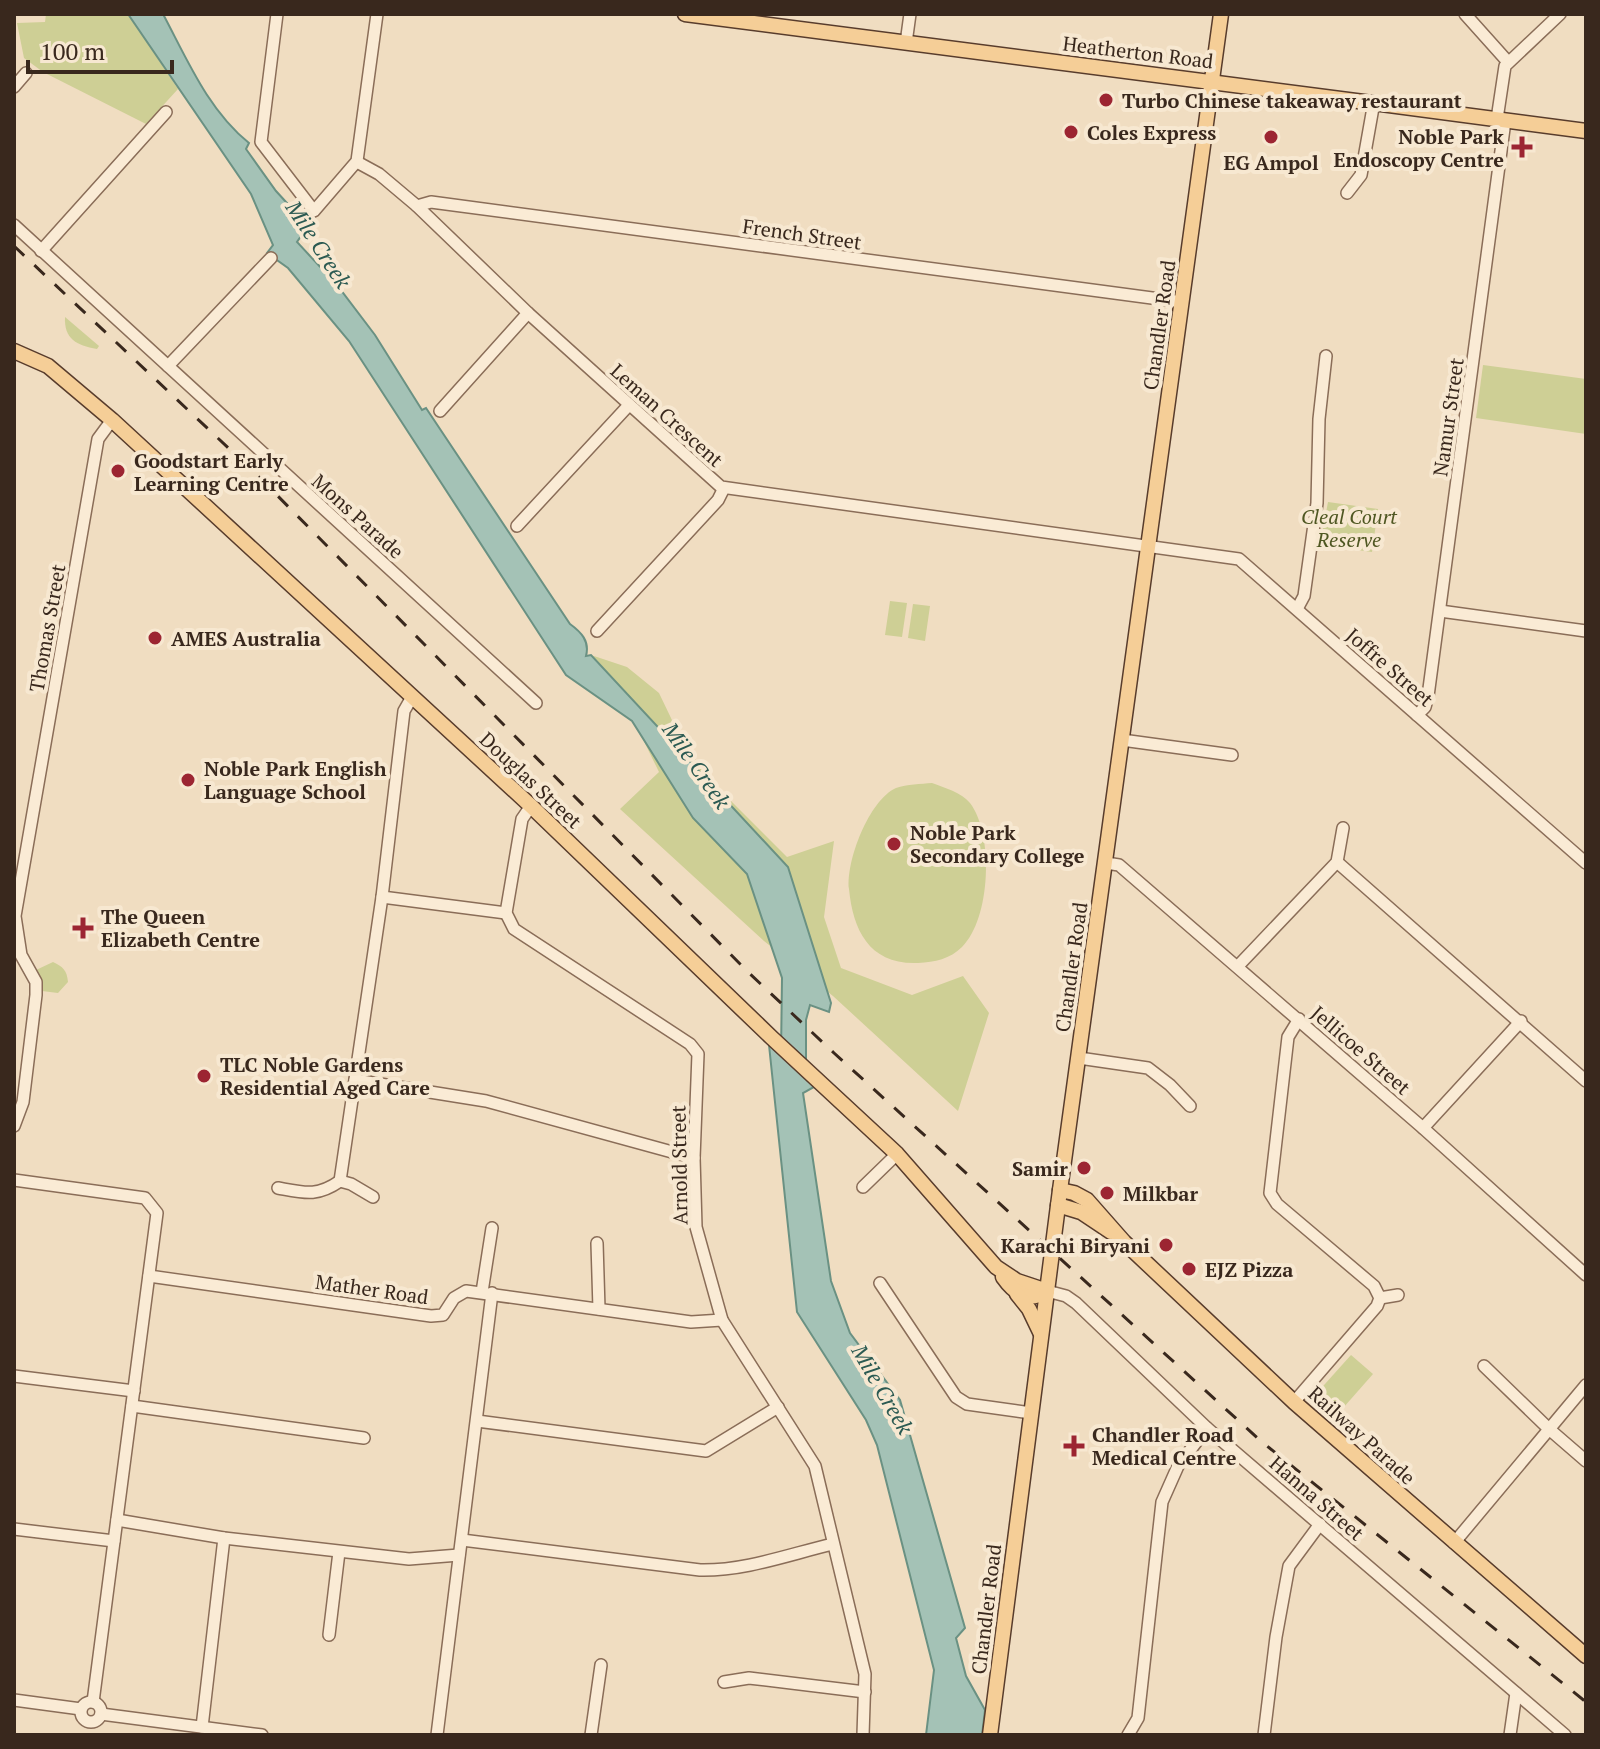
<svg xmlns="http://www.w3.org/2000/svg" width="1600" height="1749" font-family="'PT Serif',serif">
<style>
.green{fill:#cecf95}
.water{fill:#a4c2b6;stroke:#6a9183;stroke-width:2}
.lines{fill:none;stroke-linecap:round;stroke-linejoin:round}
.minor-casing{stroke:#8a6d58;stroke-width:14}
.major-casing{stroke:#583c2c;stroke-width:17}
.minor{stroke:#faebd5;stroke-width:11}
.major{stroke:#f5ce97;stroke-width:14}
.rail{stroke:#39281d;stroke-width:3;stroke-dasharray:14 14;stroke-linecap:butt}
.poi-dot{fill:#9c2532;stroke:#f7e8d1;stroke-width:3}
.labels{text-anchor:middle;dominant-baseline:central;stroke-width:8;stroke-linejoin:round;paint-order:stroke}
.street-label{font-size:20px;fill:#39281d;stroke:#f7e8d1}
.poi-label{font-size:20px;font-weight:bold;fill:#39281d;stroke:#f7e8d1;text-anchor:start}
.park-label{font-size:20px;font-style:italic;fill:#4f5722;stroke:#f7e8d1}
.water-label{font-size:22px;font-style:italic;fill:#2b5a52;stroke:#f7e8d1}
</style>
<rect width="100%" height="100%" fill="#f0ddc1"/>
<!-- green -->
<g class="green">
<polygon points="46,14 128,14 178,89 146,124 43,72 24,58 17,23 45,22"/>
<path d="M65,317L99,346L97,349C76,345 64,339 65,317Z"/>
<polygon points="1483,365 1586,379 1586,434 1476,418"/>
<polygon points="1328,502 1378,509 1372,552 1320,545"/>
<polygon points="890,601 907,603 902,637 885,635"/>
<polygon points="913,604 930,606 925,641 908,638"/>
<polygon points="591,655 627,667 659,693 682,741 712,782 787,857 834,841 824,917 841,968 912,995 963,976 989,1013 958,1111 833,996 764,941 620,809 659,772 634,721 587,657"/>
<path d="M932,783C945,788 961,792 970,803C994,834 991,919 962,947C950,959 935,962 918,963C870,965 853,931 849,889C846,861 869,800 896,788C907,784 921,784 932,783Z"/>
<path d="M53,962C63,967 67,970 68,982L58,993L42,991V983L36,970Z"/>
<polygon points="1351,1355 1373,1374 1336,1416 1317,1400 1316,1394"/>
</g>
<!-- water -->
<path class="water" d="M128,14H163C187,59 208,110 249,143L246,149L276,191L308,226L297,242L337,285L375,335L422,410L426,408L570,624C581,632 590,641 586,656L591,655L788,867L831,1003L829,1012L810,1005L806,1020V1078L814,1087L803,1093L831,1281L850,1333L900,1400L965,1628L956,1638L966,1676L985,1710L982,1735H926L934,1670L877,1445L866,1420L797,1312L769,1045L781,1054L782,978L747,874L693,818L632,721L566,675L349,341L288,268L267,253L273,245L251,194Z"/>
<g class="lines">
<!-- minor casing -->
<g class="minor-casing">
<g id="minor">
<polyline points="277,14 261,142 314,211 357,161 377,14"/>
<polyline points="1465,14 1508,62"/>
<polyline points="906,43 910,14"/>
<polyline points="14,87 26,73"/>
<polyline points="1497,119 1505,66 1560,14"/>
<polyline points="357,162 379,174 417,206 528,313 721,487 1239,559 1586,863"/>
<polyline points="1347,193 1361,175 1374,102"/>
<polyline points="417,206 431,202 1182,302"/>
<polyline points="14,225 536,703"/>
<polyline points="41,251 166,112"/>
<polyline points="168,366 271,258"/>
<polyline points="440,411 528,313"/>
<polyline points="517,526 629,405"/>
<polyline points="1297,609 1304,596 1317,503 1319,419 1326,356"/>
<polyline points="1440,611 1586,631"/>
<polyline points="597,631 718,500 724,488"/>
<polyline points="1417,715 1425,707 1428,696 1505,121"/>
<polyline points="1122,740 1232,755"/>
<polyline points="531,806 522,819 506,913 514,929 690,1044 698,1054 694,1158 696,1227 722,1320 815,1466 865,1674 863,1735"/>
<polyline points="1337,862 1586,1081"/>
<polyline points="1106,863 1119,865 1423,1128 1586,1275"/>
<polyline points="382,897 506,913"/>
<polyline points="1238,966 1337,862 1343,828"/>
<polyline points="1079,1058 1148,1068 1170,1085 1190,1106"/>
<polyline points="355,1080 486,1101 694,1158"/>
<polyline points="14,1126 23,1102 36,995 36,982 21,955 15,916 98,439 112,420"/>
<polyline points="1423,1128 1521,1021"/>
<polyline points="14,1180 145,1198 157,1213 93,1702"/>
<polyline points="340,1181 382,897 404,711 412,697"/>
<polyline points="863,1187 897,1154"/>
<path d="M278,1188C305,1193 317,1197 340,1181L351,1184L373,1197"/>
<polyline points="597,1243 599,1309"/>
<polyline points="149,1276 431,1316 443,1315 454,1298 466,1291 691,1322 722,1320"/>
<polyline points="880,1283 956,1397 967,1404 1031,1413"/>
<polyline points="1047,1291 1066,1296 1076,1303 1207,1428 1565,1735"/>
<polyline points="482,1292 492,1228"/>
<polyline points="1380,1298 1398,1295"/>
<polyline points="1484,1366 1549,1429 1586,1461"/>
<polyline points="14,1376 134,1391"/>
<polyline points="1294,1402 1377,1306 1380,1298 1374,1286 1277,1204 1270,1193 1288,1037 1299,1019"/>
<polyline points="132,1406 364,1438"/>
<polyline points="477,1421 706,1451 778,1407"/>
<polyline points="117,1520 224,1538 409,1559 459,1555"/>
<polyline points="14,1529 114,1541"/>
<path d="M462,1540L700,1570C745,1571 790,1554 833,1544"/>
<polyline points="1454,1543 1586,1385"/>
<polyline points="329,1635 339,1552"/>
<polyline points="724,1682 749,1678 865,1692"/>
<polyline points="14,1700 81,1709"/>
<circle cx="91" cy="1712" r="10"/>
<polyline points="101,1714 262,1735"/>
<polyline points="202,1727 224,1538"/>
<polyline points="437,1735 492,1293"/>
<polyline points="591,1735 601,1665"/>
<polyline points="1128,1735 1138,1718 1162,1502 1178,1466 1207,1428"/>
<polyline points="1264,1735 1276,1637 1289,1566 1320,1524"/>
<polyline points="1510,1735 1516,1693"/>
</g>
</g>
<!-- major casing -->
<g class="major-casing">
<g id="major">
<path d="M685,14C986,54 1286,91 1586,131"/>
<polyline points="14,351 48,366 112,420 531,806 772,1038 897,1154 996,1267 1017,1281 1047,1291"/>
<polyline points="1060,1190 1074,1193 1087,1200 1124,1242 1294,1402 1586,1656"/>
<polyline points="1058,1205 1081,1212 1111,1232"/>
<path d="M1003,1277C1015,1294 1028,1303 1047,1291"/>
<polyline points="1017,1294 1029,1309 1041,1334"/>
<polyline points="990,1735 1060,1190 1221,14"/>
</g>
</g>
<!-- minor -->
<use href="#minor" class="minor"/>
<!-- major -->
<use href="#major" class="major"/>
<!-- rail -->
<polyline class="rail" points="14,246 257,475 748,972 834,1053 1262,1442 1586,1702"/>
</g>
<!-- markers -->
<g class="poi-dot">
<circle cx="1106" cy="100" r="8"/>
<circle cx="1071" cy="132" r="8"/>
<circle cx="1271" cy="137" r="8"/>
<path d="M1518 135h8v8h8v8h-8v8h-8v-8h-8v-8h8z"/>
<circle cx="118" cy="471" r="8"/>
<circle cx="155" cy="638" r="8"/>
<circle cx="188" cy="780" r="8"/>
<circle cx="894" cy="844" r="8"/>
<path d="M79 916h8v8h8v8h-8v8h-8v-8h-8v-8h8z"/>
<circle cx="204" cy="1076" r="8"/>
<circle cx="1084" cy="1168" r="8"/>
<circle cx="1107" cy="1193" r="8"/>
<circle cx="1166" cy="1245" r="8"/>
<circle cx="1189" cy="1269" r="8"/>
<path d="M1070 1434h8v8h8v8h-8v8h-8v-8h-8v-8h8z"/>
</g>
<g class="labels">
<!-- street labels -->
<g class="street-label">
<text transform="translate(1138 52) rotate(7)">Heatherton Road</text>
<text transform="translate(802 234) rotate(8)">French Street</text>
<text transform="translate(1159 325) rotate(-82)">Chandler Road</text>
<text transform="translate(667 415) rotate(42)">Leman Crescent</text>
<text transform="translate(1448 417) rotate(-82)">Namur Street</text>
<text transform="translate(358 516) rotate(42)">Mons Parade</text>
<text transform="translate(47 628) rotate(-80)">Thomas Street</text>
<text transform="translate(1390 667) rotate(41)">Joffre Street</text>
<text transform="translate(531 780) rotate(43)">Douglas Street</text>
<text transform="translate(1071 967) rotate(-82)">Chandler Road</text>
<text transform="translate(1361 1050) rotate(41)">Jellicoe Street</text>
<text transform="translate(679 1165) rotate(-91)">Arnold Street</text>
<text transform="translate(372 1289) rotate(8)">Mather Road</text>
<text transform="translate(1362 1435) rotate(42)">Railway Parade</text>
<text transform="translate(1317 1498) rotate(41)">Hanna Street</text>
<text transform="translate(986 1609) rotate(-83)">Chandler Road</text>
</g>
<!-- poi labels -->
<g class="poi-label">
<text x="1122" y="100">Turbo Chinese takeaway restaurant</text>
<text x="1087" y="132">Coles Express</text>
<text x="1504" y="136" text-anchor="end">Noble Park<tspan x="1504" dy="23">Endoscopy Centre</tspan></text>
<text x="1271" y="162" text-anchor="middle">EG Ampol</text>
<text x="134" y="460">Goodstart Early<tspan x="134" dy="23">Learning Centre</tspan></text>
<text x="171" y="638">AMES Australia</text>
<text x="204" y="768">Noble Park English<tspan x="204" dy="23">Language School</tspan></text>
<text x="910" y="832">Noble Park<tspan x="910" dy="23">Secondary College</tspan></text>
<text x="101" y="916">The Queen<tspan x="101" dy="23">Elizabeth Centre</tspan></text>
<text x="220" y="1064">TLC Noble Gardens<tspan x="220" dy="23">Residential Aged Care</tspan></text>
<text x="1068" y="1168" text-anchor="end">Samir</text>
<text x="1123" y="1193">Milkbar</text>
<text x="1150" y="1245" text-anchor="end">Karachi Biryani</text>
<text x="1205" y="1269">EJZ Pizza</text>
<text x="1092" y="1434">Chandler Road<tspan x="1092" dy="23">Medical Centre</tspan></text>
</g>
<!-- park labels -->
<g class="park-label">
<text x="1349" y="516">Cleal Court<tspan x="1349" dy="23">Reserve</tspan></text>
</g>
<!-- water labels -->
<g class="water-label">
<text transform="translate(319 244) rotate(57)">Mile Creek</text>
<text transform="translate(697 765) rotate(55)">Mile Creek</text>
<text transform="translate(883 1389) rotate(60)">Mile Creek</text>
</g>
</g>
<!-- border -->
<rect width="1600" height="1749" fill="none" stroke="#39281d" stroke-width="32"/>
<!-- scale -->
<path d="M28 60v12h144v-12" fill="none" stroke="#39281d" stroke-width="4"/>
<text x="40" y="60" font-size="24" fill="#39281d" stroke="#f7e8d1" stroke-width="6" paint-order="stroke">100 m</text>
</svg>
